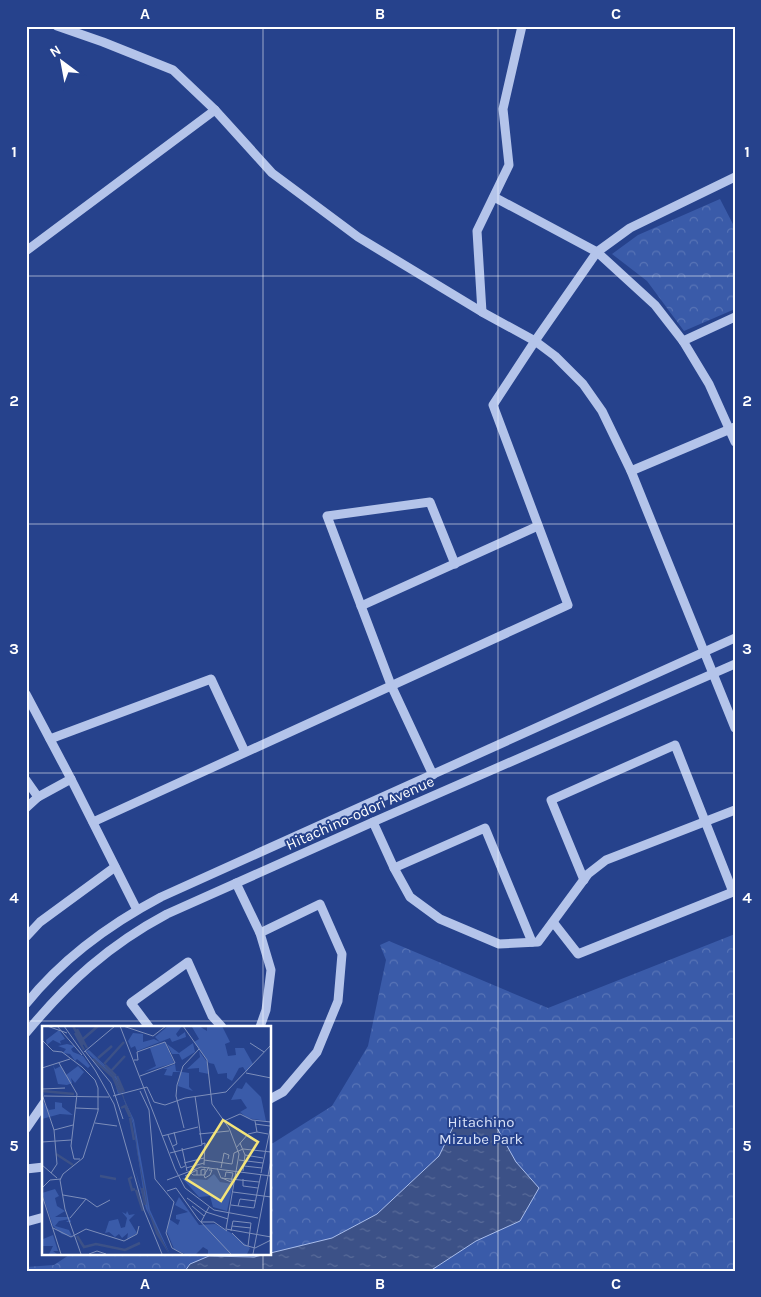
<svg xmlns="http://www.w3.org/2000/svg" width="761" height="1297" font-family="Karla,sans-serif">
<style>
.forest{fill:url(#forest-crowns)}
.water{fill:url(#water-ripples);stroke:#a9bdeb}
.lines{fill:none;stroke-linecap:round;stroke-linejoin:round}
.minor{stroke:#b4c4ea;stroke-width:9}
.grid{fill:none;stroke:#fff;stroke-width:1;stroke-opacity:0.55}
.labels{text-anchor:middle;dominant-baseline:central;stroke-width:4;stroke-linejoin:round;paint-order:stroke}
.street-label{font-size:15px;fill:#fff;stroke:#26428c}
.park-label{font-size:15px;fill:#d9e2f8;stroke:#26428c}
.inset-river{fill:none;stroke:#3c5187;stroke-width:2.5}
.inset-road{fill:none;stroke:#7d8eba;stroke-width:1}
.view{fill:#f4e479;fill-opacity:0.15;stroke:#f4e479;stroke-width:2.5}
.inset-edge{fill:none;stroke:#fff;stroke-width:2.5}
.neatline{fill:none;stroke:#fff;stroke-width:2}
.grid-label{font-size:16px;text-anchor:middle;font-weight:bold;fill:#fff}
</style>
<defs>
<pattern id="forest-crowns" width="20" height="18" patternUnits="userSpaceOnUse" patternTransform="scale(1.25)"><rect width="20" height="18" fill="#3a5ba9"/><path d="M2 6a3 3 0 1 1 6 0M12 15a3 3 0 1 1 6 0" fill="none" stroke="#5874b6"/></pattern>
<pattern id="water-ripples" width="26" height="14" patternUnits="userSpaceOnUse" patternTransform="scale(1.25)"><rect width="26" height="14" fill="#3c5187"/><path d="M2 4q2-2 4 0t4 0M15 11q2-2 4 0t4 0" fill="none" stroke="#596b99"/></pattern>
</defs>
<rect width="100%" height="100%" fill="#26428c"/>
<!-- forest -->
<g class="forest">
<polygon points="720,199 735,228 735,309 684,331 647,281 612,254 638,235"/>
<polygon points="735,934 735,1271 26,1271 26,1267 54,1265 72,1253 270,1253 270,1145 332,1106 368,1046 386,960 380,945 389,941 548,1008"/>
</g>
<!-- water -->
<polygon class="water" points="457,1119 492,1119 516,1162 539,1188 520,1221 476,1241 430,1271 185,1271 190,1264 209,1256 254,1257 332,1238 377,1214 439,1156"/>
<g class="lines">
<!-- minor -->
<g class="minor">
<polyline points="57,26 103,42 173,70 215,110 272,173 358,237 482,312 535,341 555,356 583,384 602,411 631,471 735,728"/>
<polyline points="494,197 597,252 655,305 683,341 709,384 735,442"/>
<polyline points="26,251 215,110"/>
<polyline points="482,312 477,231 509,165 503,109 522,26"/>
<polyline points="683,341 735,317"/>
<polyline points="631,471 735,427"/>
<polyline points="361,606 538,526"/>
<polyline points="26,694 71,779 137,910"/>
<polyline points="50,739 211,679 245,752"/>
<polyline points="433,775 391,685 327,516 430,502 455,564"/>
<polyline points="26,780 38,797"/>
<polyline points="26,808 38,797 71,779"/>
<polyline points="93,822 568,605 493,405 535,341 597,252 630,228 735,177"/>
<polyline points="373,822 394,868 410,897 440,919 499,944 538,942 588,874 606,860 735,810"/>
<polyline points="394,868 485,828 532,942"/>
<polyline points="236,883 260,933 271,970 266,1010 260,1027"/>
<polyline points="553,922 578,954 733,892 675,745 551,800 584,880"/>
<polyline points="260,933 320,904 342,954 338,1001 317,1052 283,1092 270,1099"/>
<polyline points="26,937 40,922 115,867"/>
<path d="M26,1004C62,959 110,924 161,897L735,638"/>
<polyline points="149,1027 131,1003 188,962 212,1016 222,1027"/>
<path d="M26,1033C68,982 109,945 167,914L373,822L735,664"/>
<polyline points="26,1129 44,1103"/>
<polyline points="26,1169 44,1167"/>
<polyline points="26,1222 44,1217"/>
</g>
</g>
<!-- grid -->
<path class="grid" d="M263,26V1027M498,26V1271M26,276H735M26,524H735M26,773H735M26,1021H735M263,1253V1271"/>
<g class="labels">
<!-- street labels -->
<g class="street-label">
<text transform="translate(360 813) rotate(-24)">Hitachino-odori Avenue</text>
</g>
<!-- park labels -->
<g class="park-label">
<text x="481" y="1122">Hitachino<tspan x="481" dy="17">Mizube Park</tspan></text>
</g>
</g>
<!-- overview -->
<g transform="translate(42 1026)">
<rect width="229" height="229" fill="#26428c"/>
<path d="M17,4L23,13L18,15L19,18L11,14L5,19L4,14ZM123,16L132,37L102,46L114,40L108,22ZM47,24L74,50L82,66L76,68L72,53L44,25ZM80,69L92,94L108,184L128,228L104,183L92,140L103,176L91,98ZM11,209L16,225H11L15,228H7L11,220H0L1,213Z" fill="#3a5ba9"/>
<path d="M126,0H140L134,8L136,11L143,6L144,11L130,16L128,12L95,25L93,20L89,22L86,15L91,7L101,8V16L112,13L118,16L113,11ZM142,0H157L165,5V0H180L188,16L183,18L186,30L194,29L193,22H202L211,38L204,46L201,41L197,42L190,55L185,52V47L176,48L172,38L167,37L152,16L157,13L150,1ZM151,17L153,26L140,34L137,28H130L125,18L137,27ZM25,18L33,20L29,23L31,26L41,30L48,40L46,42L35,33L33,35L28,28L21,27L24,23L16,20ZM157,25L165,36L167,48L157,46V42L145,43L158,31ZM133,38L134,45L147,47V61L151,65L136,60L138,46H131L130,50L122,49L125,43H121ZM11,39L13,43L19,40L24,49L36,40L42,46L33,57L29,52L30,57L25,59L16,58ZM204,56L219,71L224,95L205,92L198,86L205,82L199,73L189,74L195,62L200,63ZM0,75L7,84L13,83V76L20,77V81L31,89L18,88L0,93ZM172,148L178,156L191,158L185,185L171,181L168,170L157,171L140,152L165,154ZM13,163L17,170L13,172L15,180L23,185L13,191H27L28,193L29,196H24L28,193L17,195L13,200L27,204L30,210L20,208L11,200L0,167ZM137,171L157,199L173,198L191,208L208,222L205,228H166V224L161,221L154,228H143L132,223L125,206L127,193L136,199L138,194L134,193V189L146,186L133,179ZM85,185L87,189L93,188L87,194L95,207L85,214L86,207L80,212L77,208L73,211L67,206L63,207L67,195L76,193L79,202L83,201L85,192L80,186L84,188Z" fill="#3a5ba9"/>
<path d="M40,17L73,51L77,57L80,64V66L82,71V72L88,86L92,97L94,111L96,128L104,166L106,183L127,228L114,208L100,216L114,208L106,184L95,126L92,98L73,52Z" fill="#3c5187"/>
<path class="inset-river" d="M31,0L41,19M35,3L45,22M33,7L42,24M41,13L56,0M56,32L70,20M51,33L71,51L78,67M62,38L82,16M63,39L74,50M70,44L83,30M75,50L82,66M0,65L32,68M79,82L83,80L88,91M88,92L92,114M14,128L31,139M58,150L74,153M90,151L87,153L90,164L93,163M100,162L103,179M94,164L101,185M35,210L42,221L54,218L83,224L98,217"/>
<path class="inset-road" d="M5,0L25,7M15,0L40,29M22,0L53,44L72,78L102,184L120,228M78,0L133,143L143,162L172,184L216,192M81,0L111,10L124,0M141,0L165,34L170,78L187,102L197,128L184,203L229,211M0,14L11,25L20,26L40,41L53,54L56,62V85L41,132L21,148L18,154L23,183L39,228M208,17L222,26M43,25L69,57L81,93M42,26L73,0M92,34H96L95,26L123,16L133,37L98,50M17,37L35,68L29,120L32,133H38M0,42L28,33M204,47L229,52M0,63L23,62M98,65L107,84L113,153L132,176L124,207L130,222L141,228M0,68L12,104L15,138L9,147M2,70L67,71M71,70L105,61L112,76L123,79L143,72L184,66L229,19M34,82L57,83M182,95L198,88L210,94L229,96M213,95L215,106L226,108M53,97L75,100M213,98L228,100M142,102L134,70L135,59L141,40L157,23M12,104L31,99M157,108L187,105M126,109L139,142L143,140M120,110L156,101M0,116L29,114M198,117L203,129L201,145M160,118L163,117L162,139M131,120L135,118L132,106M140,122L145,145M194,122L206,108L215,106M128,127L160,119L153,70M203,129L221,132M162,134L190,138L192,127L201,123L229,126M197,134L221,137M142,137L162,132M0,139L15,152M202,140L220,142M144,142L162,137M175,142L179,152L217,156M179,142L182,127L187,129L186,133M147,145L151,149H162L167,141M219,147L229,99M159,149V144L163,143V149M162,149L163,152L168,149L170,144H167M143,150L155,144V149M180,152L189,156L191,147L184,146L183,151M201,153V160L216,162M125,154L159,141L229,150M0,162L8,154L19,153M125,165L134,162L156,193L189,228M191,166L229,171M0,169L19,228M21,169L44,173L55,181L68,174M145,172L164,186L186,193M189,179L212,182L219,148M150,180L162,190M196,180L198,173L214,175M28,192L44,173M159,196H172L185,205M159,196L167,181M190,200L209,202M11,202L29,211L44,203L82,215L95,208L97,200M189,205L191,195L209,197L206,220M190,207L202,219L213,222L229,214M47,228L55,225L64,228M211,228L229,134"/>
<path class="view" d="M181,94L216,116L179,175L144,153Z"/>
<rect width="229" height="229" class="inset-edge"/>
</g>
<!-- border -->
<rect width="761" height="1297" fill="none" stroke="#26428c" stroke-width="55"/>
<!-- north arrow -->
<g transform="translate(62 62) rotate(328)" stroke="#26428c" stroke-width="4" paint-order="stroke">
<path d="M0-4L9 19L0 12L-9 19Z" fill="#ffffff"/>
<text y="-8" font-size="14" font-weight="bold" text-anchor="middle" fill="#ffffff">N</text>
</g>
<rect x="28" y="28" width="706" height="1242" class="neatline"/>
<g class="grid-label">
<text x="145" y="19">A</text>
<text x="380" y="19">B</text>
<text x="616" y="19">C</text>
<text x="14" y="157">1</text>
<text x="747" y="157">1</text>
<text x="14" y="406">2</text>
<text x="747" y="406">2</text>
<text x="14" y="654">3</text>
<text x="747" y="654">3</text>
<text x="14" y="903">4</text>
<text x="747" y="903">4</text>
<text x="14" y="1151">5</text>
<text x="747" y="1151">5</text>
<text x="145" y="1289">A</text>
<text x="380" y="1289">B</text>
<text x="616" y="1289">C</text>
</g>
</svg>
